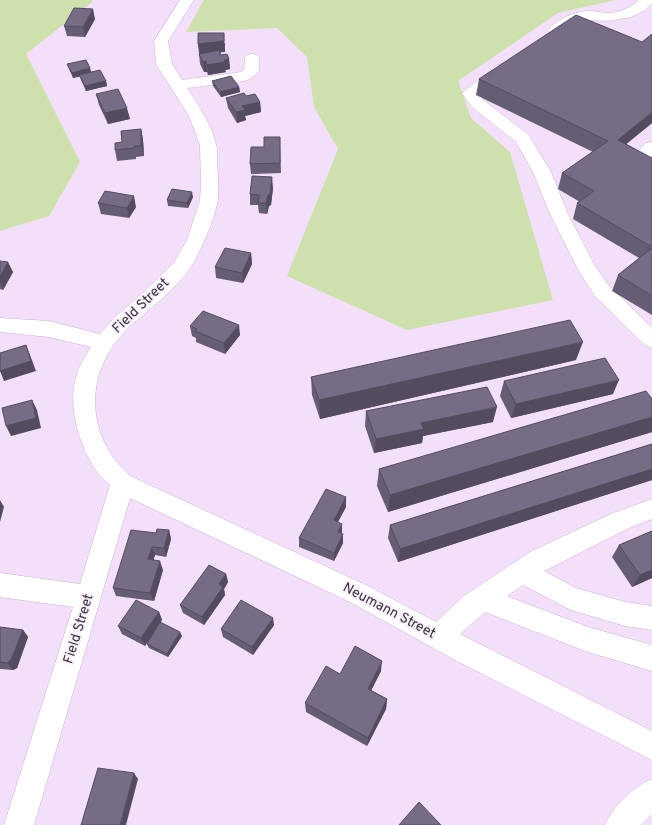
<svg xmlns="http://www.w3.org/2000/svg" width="652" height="825" font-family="Overpass,sans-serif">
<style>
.green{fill:#cee1ac}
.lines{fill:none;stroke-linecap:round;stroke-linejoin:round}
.minor-casing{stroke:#c8b4ce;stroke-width:1}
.minor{fill:#fff;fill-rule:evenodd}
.wall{fill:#655d73}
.shaded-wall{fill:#534c5e}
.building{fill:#766c86;stroke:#534c5e}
.labels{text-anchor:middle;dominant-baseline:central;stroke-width:4;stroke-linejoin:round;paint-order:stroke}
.street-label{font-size:14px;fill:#372f3a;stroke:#f9f1fc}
</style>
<rect width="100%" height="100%" fill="#f3dffa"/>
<!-- green -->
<g class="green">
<polygon points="0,0 92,0 92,2 26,54 80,162 49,216 0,231"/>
<polygon points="204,0 615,0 558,13 458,81 471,118 510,152 553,300 407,330 287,276 338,149 314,107 307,57 277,28 186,32"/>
</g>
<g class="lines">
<!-- minor casing -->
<g class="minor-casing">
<g id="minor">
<path d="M180,0H194L168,41L172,64L182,80L241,72L244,70L245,58L247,55L252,54L257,55L259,58V72L250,79L245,81L187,88C199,106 211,124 216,144C218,150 217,157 217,163C218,175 219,187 218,199C215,219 200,254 188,271C173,291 148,310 129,327C93,361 83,413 112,456C117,463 124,470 130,476L368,586L436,622L464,596L530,552L613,513L652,499V519L631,527L544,571L576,588L625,602L652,606V630L625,626L571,610L523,585L507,596L588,627L652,645V671L588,652L485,612L460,634L652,731V760L457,661L350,602L130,498L34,825H4L73,607L0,597V573L80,584L110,485C105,480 99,475 95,469C77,440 65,400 80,366C83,360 87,353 91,347L49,337L0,332V318L49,321L100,334L114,318L143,293L174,263L187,240L200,200L201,184L200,145L189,116L156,64L154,41Z"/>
<path d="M639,0H652V3L645,10L631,17L608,21L585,20L555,34L550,33L548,30C556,19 576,11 590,11C595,11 600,12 605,13C618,14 630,8 639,0Z"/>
<polygon points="501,64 506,66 509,69 506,72 479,94 483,100 529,135 531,139 551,172 568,214 595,266 609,286 652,328 652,348 645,345 595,296 580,273 550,214 533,172 516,142 471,106 462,93 496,66"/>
<polygon points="652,142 652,165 636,159 634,155 646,143"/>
<path d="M652,779V814L641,825H605C613,806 633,787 652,779Z"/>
</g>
</g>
<!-- minor -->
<use href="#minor" class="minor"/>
</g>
<!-- wall -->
<g class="wall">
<polygon points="95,19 85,37 67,36 64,26"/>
<polygon points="225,43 225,52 220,52 221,55 229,59 230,69 225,70 226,72 208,75 207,72 204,72 200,64 198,44"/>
<polygon points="67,64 91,72 106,81 107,86 86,91 81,80 80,76 73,78 69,69"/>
<polygon points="479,79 652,123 626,144 652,158 652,315 612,291 618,275 639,258 573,219 577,203 580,202 558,189 562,173 593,152 476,95"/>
<polygon points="212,81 239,87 240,92 221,97 213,86"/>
<polygon points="96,94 130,119 108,124 99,105"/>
<polygon points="246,96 260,102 261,112 245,116 246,120 237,123 228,108 226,98"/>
<polygon points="141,129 143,140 144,156 136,157 136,159 117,161 115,150 122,142"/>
<polygon points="280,137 281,173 251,174 250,164 264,147"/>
<polygon points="273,188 271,205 269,206 267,214 259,213 258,205 250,205 250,194"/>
<polygon points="193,197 188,208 168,206 167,200"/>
<polygon points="98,203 136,207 129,218 101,214"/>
<polygon points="251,253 252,264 243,283 216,278 215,267"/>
<polygon points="0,261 13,272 3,290 0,289"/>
<polygon points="190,326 240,335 225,354 196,342 196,338 192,336"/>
<polygon points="576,360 320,419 312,395 311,377"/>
<polygon points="504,381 613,394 511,418 500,396"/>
<polygon points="652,399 652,432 388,512 377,486 379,469"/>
<polygon points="366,411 493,422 423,436 422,443 374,453 365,426"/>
<polygon points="652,444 652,480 398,562 388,538 390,525"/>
<polygon points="346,497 346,507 338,522 342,532 341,534 343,534 343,543 334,561 299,547 299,538"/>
<polygon points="169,530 171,539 166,557 155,555 153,560 163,570 154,601 116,596 113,588 156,533"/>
<polygon points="652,531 652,578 632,587 612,557 619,545"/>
<polygon points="226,574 228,582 224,589 225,595 204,625 183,613 180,605"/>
<polygon points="159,612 162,620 160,622 182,636 168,657 149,648 147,644 156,629 145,646 122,634 118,626"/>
<polygon points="274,625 253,655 223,637 221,629"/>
<polygon points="0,627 23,630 28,637 17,668 13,670 0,669"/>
<polygon points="381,671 371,690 387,699 386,709 367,746 306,712 305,703 340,674"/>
</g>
<!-- shaded-wall -->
<g class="shaded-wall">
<polygon points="93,9 95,19 85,37 83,27"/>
<polygon points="224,33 225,52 200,54 198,44"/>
<polygon points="229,59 230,69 225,70 226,72 208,75 207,65 224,60"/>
<polygon points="206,61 207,72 204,72 203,62"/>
<polygon points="90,68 92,74 73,78 72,73"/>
<polygon points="106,81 107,86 86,91 85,86"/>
<polygon points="239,87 240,92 221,97 220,92"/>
<polygon points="260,102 261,112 245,116 246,120 237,123 236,112 242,106"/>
<polygon points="127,108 130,119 108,124 105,113"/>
<polygon points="652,112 652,123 613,155 618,140"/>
<polygon points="141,129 143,140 144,156 141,146"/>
<polygon points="272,177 273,188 271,205 269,206 267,214 266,203"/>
<polygon points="192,192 193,197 188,208 187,203"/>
<polygon points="134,196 136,207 129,218 127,208"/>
<polygon points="251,253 252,264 243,283 242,273"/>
<polygon points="8,262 13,272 3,290 0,282 0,277"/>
<polygon points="239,325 240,335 225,354 224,343"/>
<polygon points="583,342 576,360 320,419 319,400"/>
<polygon points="26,345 30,355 36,371 4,381 0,371"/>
<polygon points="619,380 613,394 511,418 516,404"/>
<polygon points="32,400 37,410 41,428 11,436 6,426"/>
<polygon points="497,407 493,422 423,436 422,443 374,453 376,439 421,423"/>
<polygon points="652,417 652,432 388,512 390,495"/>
<polygon points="652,469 652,480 398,562 400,549"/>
<polygon points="346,497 346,507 334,529 334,520"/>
<polygon points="0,500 4,507 0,522"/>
<polygon points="342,524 342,532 337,541 338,532"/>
<polygon points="169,530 171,539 166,557 164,548"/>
<polygon points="343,534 343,543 334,561 334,553"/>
<polygon points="152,547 155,555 151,568 148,559"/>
<polygon points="160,561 163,570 154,601 150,593"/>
<polygon points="652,570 652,578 632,587 640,575"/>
<polygon points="226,574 228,582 224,589 225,595 204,625 202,617 219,584"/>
<polygon points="159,612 162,620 145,646 141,638"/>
<polygon points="273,618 274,625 253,655 252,647"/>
<polygon points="23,630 28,637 17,668 13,670 7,663"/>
<polygon points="180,632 182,636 168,657 167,654"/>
<polygon points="382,661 381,671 367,699 368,689"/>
<polygon points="387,699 386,709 367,746 368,738"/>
<polygon points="134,773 138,779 126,825 120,825"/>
</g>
<!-- building -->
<g class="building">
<polygon points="74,8 93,9 83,27 64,26"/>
<polygon points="576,15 642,42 652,34 652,112 618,140 652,158 652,247 577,203 594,191 562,173 608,141 479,79"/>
<polygon points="198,33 224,33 224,41 198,44"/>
<polygon points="219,50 221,55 227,54 229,59 224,60 225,62 207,65 206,61 203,62 199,54"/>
<polygon points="86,60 90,68 72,73 67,64"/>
<polygon points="100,70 106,81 85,86 79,75"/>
<polygon points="231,76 239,87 220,92 212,81"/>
<polygon points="118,89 127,108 105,113 96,94"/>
<polygon points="244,93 246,96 255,94 260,102 242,106 245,110 236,112 226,98"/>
<polygon points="141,129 141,146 134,146 134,148 115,150 115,143 122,142 121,131"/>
<polygon points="264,137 280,137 280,163 250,164 251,147 264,147"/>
<polygon points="252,176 272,177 270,194 268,195 266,203 258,203 259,195 250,194"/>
<polygon points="172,189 192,192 187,203 167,200"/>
<polygon points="105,191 134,196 127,208 98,203"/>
<polygon points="225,248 251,253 242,273 215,267"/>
<polygon points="652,248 652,296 618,275"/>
<polygon points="0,261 8,262 0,277"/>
<polygon points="203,311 239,325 224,343 195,331 197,329 190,326"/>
<polygon points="570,320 583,342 319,400 311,377"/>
<polygon points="26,345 31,361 0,371 0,353"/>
<polygon points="605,358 619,380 516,404 504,381"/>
<polygon points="487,387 497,407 421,423 424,429 376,439 366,411"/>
<polygon points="646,391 652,399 652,417 390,495 379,469"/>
<polygon points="32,400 36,418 6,426 2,408"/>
<polygon points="652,444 652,469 400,549 390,525"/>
<polygon points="326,489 346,497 334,520 342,524 338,532 343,534 334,553 299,538"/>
<polygon points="157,529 169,530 164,548 152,547 148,559 160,561 150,593 113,588 131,530 156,533"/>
<polygon points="652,531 652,570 640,575 619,545"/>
<polygon points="209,565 226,574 219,584 223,587 202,617 180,605"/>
<polygon points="136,600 159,612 141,638 118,626"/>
<polygon points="241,600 273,618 252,647 221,629"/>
<polygon points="160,622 180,632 167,654 147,644"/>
<polygon points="0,627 23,630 11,660 7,663 0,662"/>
<polygon points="355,646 382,661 368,689 387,699 368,738 305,703 326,666 340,674"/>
<polygon points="98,768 134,773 120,825 81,825"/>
<polygon points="419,802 441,825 399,825"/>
</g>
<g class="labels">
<!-- street labels -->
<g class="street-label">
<text transform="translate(141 306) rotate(-44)">Field Street</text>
<text transform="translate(389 611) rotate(28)">Neumann Street</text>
<text transform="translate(79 629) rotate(-73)">Field Street</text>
</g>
</g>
</svg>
